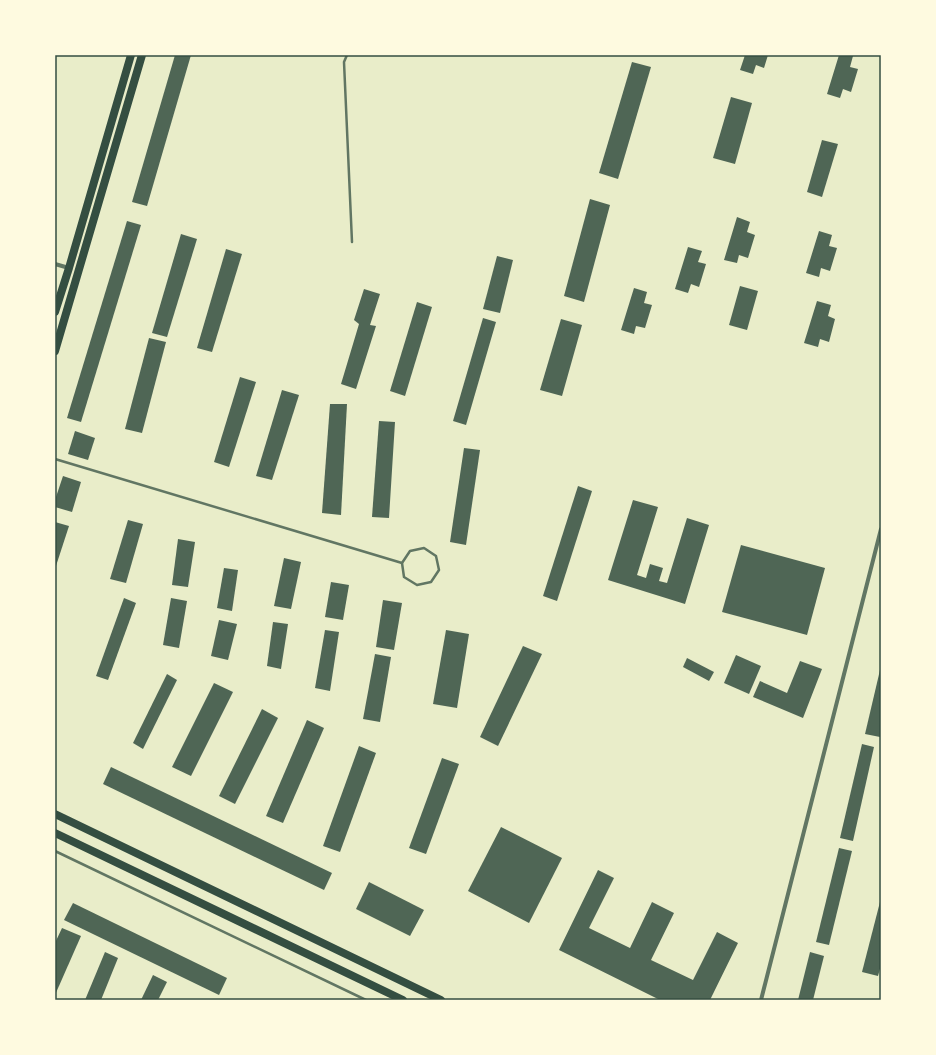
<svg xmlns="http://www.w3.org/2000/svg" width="936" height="1055" font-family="Commissioner,sans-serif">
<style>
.building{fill:#4f6655}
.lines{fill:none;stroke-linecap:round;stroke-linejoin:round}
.service{stroke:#617663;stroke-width:2.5}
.minor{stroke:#617663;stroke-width:4}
.secondary{stroke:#344e41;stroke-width:8}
.neatline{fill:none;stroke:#344e41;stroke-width:1.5}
</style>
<rect width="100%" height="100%" fill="#e9edc9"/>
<!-- building -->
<g class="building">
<polygon points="175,55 191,55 147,206 132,202"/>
<polygon points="745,55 768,55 764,68 756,65 753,74 740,70"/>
<polygon points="839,55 853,56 850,67 858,69 851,92 843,89 840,98 827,94"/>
<polygon points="632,62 651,67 618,179 599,173"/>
<polygon points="731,97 752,103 735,164 713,158"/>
<polygon points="822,140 838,144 822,197 807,192"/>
<polygon points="590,199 610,205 584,302 564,296"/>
<polygon points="737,217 750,222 747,232 755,235 748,258 739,255 737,263 724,260"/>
<polygon points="127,221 141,225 81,422 67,418"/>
<polygon points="819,231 832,235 829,246 837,248 830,271 821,268 819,277 806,273"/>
<polygon points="181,234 197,239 167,337 152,333"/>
<polygon points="688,247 702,251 698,262 706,264 699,287 691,284 688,293 675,289"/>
<polygon points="226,249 242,254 212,352 197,348"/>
<polygon points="497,256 513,260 500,313 483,309"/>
<polygon points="740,286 758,291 747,330 729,325"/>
<polygon points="634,288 647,292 644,303 652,305 645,328 636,326 634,334 621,330"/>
<polygon points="364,289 380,294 370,325 376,326 356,389 341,384 359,324 354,320"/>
<polygon points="817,301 831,305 828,316 835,319 829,342 820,339 818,347 804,343"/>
<polygon points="417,302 432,307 405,396 390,391"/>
<polygon points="483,318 496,322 466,425 453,421"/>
<polygon points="561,319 582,325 562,396 540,390"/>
<polygon points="149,338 166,342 142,433 125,429"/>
<polygon points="240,377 256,382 229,467 214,462"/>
<polygon points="282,390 299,395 272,480 256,476"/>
<polygon points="330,404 347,404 341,515 322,513"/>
<polygon points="379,421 395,422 389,518 372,517"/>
<polygon points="75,431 95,438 88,460 68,454"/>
<polygon points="464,448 480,450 466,545 450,542"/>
<polygon points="63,476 81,482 72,512 55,507 55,500"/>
<polygon points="578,486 592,491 557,601 543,596"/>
<polygon points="633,500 658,507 637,575 646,578 650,564 663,568 659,581 667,583 687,518 709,525 685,604 608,580"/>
<polygon points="128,520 143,524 126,583 110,579"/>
<polygon points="55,522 69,526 55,569"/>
<polygon points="178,539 195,542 188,587 172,585"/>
<polygon points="741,545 825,568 807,635 722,612"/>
<polygon points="284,558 301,562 291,609 274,606"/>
<polygon points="224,568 238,570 232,611 217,608"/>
<polygon points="331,582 349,585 343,620 325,617"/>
<polygon points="124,598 136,603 108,680 96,676"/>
<polygon points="171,598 187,601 179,648 163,645"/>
<polygon points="383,600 402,603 394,650 376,647"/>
<polygon points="219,620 237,624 228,660 211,656"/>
<polygon points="273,622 288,624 281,669 267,666"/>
<polygon points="325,630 339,632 330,691 315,688"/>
<polygon points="446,630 469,634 457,708 433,704"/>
<polygon points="523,646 542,654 498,746 480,737"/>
<polygon points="375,654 391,657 380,722 363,719"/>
<polygon points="736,655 761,666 749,694 724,683"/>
<polygon points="687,658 714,672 709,681 683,667"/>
<polygon points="800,661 822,669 803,718 753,697 760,681 787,693"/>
<polygon points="880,670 881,732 880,737 865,734"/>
<polygon points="167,674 177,680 143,749 133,743"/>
<polygon points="214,683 233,692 191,776 172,767"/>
<polygon points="262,709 278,718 235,804 219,796"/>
<polygon points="307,720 324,728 283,823 266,816"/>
<polygon points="862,744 874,747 853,841 840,838"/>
<polygon points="359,746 376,753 340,852 323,846"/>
<polygon points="442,758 459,764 426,854 409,848"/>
<polygon points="111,767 332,873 324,890 103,784"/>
<polygon points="501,827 562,858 529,923 468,891"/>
<polygon points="839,848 852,851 829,945 816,942"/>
<polygon points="598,870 614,878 589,928 630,948 652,902 674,913 651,960 693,980 717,932 738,943 710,1000 660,1000 559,950"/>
<polygon points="369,882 424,910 410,936 356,909"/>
<polygon points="880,902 881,965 878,976 862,972"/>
<polygon points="73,903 227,978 219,995 64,920"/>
<polygon points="62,928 81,936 55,995 55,943"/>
<polygon points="105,952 118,958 101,1000 85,1000"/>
<polygon points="810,952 824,956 813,1000 798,1000"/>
<polygon points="153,975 167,982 158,1000 141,1000"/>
</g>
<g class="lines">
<!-- service -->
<g class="service">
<polyline points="347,55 344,62 352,242"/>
<polyline points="55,459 402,563"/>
<polygon points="424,548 436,556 439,570 431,582 417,585 404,577 402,563 410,551"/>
<polyline points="55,851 366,1000"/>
</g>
<!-- minor -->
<g class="minor">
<polyline points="55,264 69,268"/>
<polyline points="761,1000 881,529"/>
</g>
<!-- secondary -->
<g class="secondary">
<polyline points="55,312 69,268 131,55"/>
<polyline points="55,351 142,55"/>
<polyline points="55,814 441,1000"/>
<polyline points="55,833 403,1000"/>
</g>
</g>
<!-- border -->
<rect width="936" height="1055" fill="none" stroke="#fefae0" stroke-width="112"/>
<rect x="56" y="56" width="824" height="943" class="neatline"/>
</svg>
